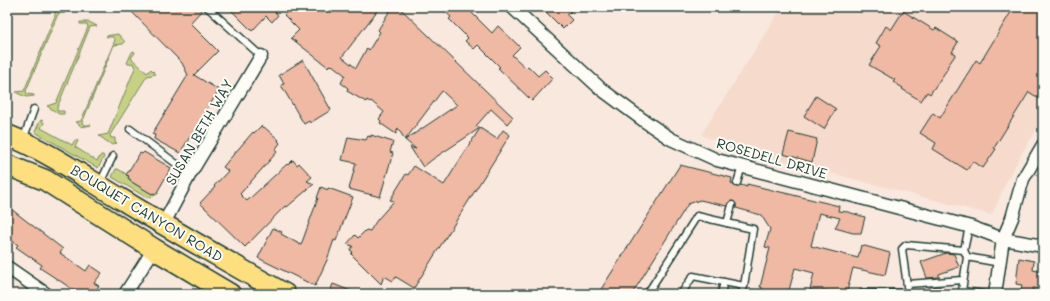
<svg xmlns="http://www.w3.org/2000/svg" width="1050" height="301" font-family="Mali,sans-serif">
<style>
.built{fill:#f6dacc}
.green{fill:#c6d184;stroke:#72875c}
.building{fill:#efb9a3;stroke:#1f3d34}
.lines{fill:none;stroke-linecap:round;stroke-linejoin:round}
.service-casing{stroke:#1f3d34;stroke-width:9}
.minor-casing{stroke:#1f3d34;stroke-width:15}
.primary-casing{stroke:#1f3d34;stroke-width:23}
.service{stroke:#fdfcf7;stroke-width:6}
.minor{stroke:#fdfcf7;stroke-width:12}
.primary{stroke:#fddf80;stroke-width:20}
.labels{text-anchor:middle;dominant-baseline:central;stroke-width:4;stroke-linejoin:round;paint-order:stroke}
.street-label{font-size:14px;fill:#1f3d34;stroke:#fdfcf7}
</style>
<rect width="100%" height="100%" fill="#f9e8de"/>
<filter id="ink" filterUnits="userSpaceOnUse"><feTurbulence type="fractalNoise" baseFrequency=".025" numOctaves="2"/><feDisplacementMap in="SourceGraphic" scale="8" xChannelSelector="R" yChannelSelector="G"/><feConvolveMatrix kernelMatrix="1 2 1 2 8 2 1 2 1" color-interpolation-filters="sRGB"/></filter>
<g filter="url(#ink)">
<!-- built -->
<polygon class="built" points="782,7 1043,7 1043,120 1026,146 1007,180 992,215 762,155 730,146 701,135"/>
<!-- green -->
<g class="green">
<polygon points="55,8 65,13 58,14 26,91 27,94 34,95 34,96 26,97 17,93 16,92 24,91 55,16 55,10 48,11 47,10"/>
<polygon points="80,22 89,22 97,26 90,27 57,108 57,111 64,111 64,114 59,114 47,106 56,103 88,27 87,24 80,24"/>
<polygon points="118,34 125,42 123,44 114,45 82,123 84,125 91,125 82,127 76,122 81,121 115,40 113,37 107,37 106,36"/>
<polygon points="134,51 135,53 131,58 147,73 151,69 156,74 147,76 110,135 111,138 115,138 115,142 117,143 112,145 99,136 108,134 135,68 133,63 128,64 127,63 132,52"/>
<polygon points="42,120 44,123 41,128 72,145 75,140 77,140 78,141 75,147 97,161 101,155 103,155 104,157 98,168 35,132 40,121"/>
<polygon points="116,169 118,169 129,176 128,178 130,181 152,194 153,193 154,194 157,191 159,193 150,198 144,196 112,177"/>
</g>
<!-- building -->
<g class="building">
<polygon points="127,7 203,7 203,9 190,23 218,51 194,75 219,90 180,153 154,139 155,135 152,134 188,75 182,63"/>
<polygon points="228,7 275,7 273,10 278,15 272,22 266,16 252,31"/>
<polygon points="292,7 343,7 346,9 347,7 380,7 342,57 356,68 367,48 369,50 380,32 378,30 392,7 399,7 513,117 507,124 491,109 476,126 480,128 433,159 423,167 410,147 416,149 405,140 457,105 442,91 405,140 398,128 396,134 380,123 381,121 379,119 384,112 371,101 370,102 367,100 366,102 347,91 348,88 341,83 345,75 332,65 331,66 329,65 328,67 291,38 299,30 284,15"/>
<polygon points="440,7 466,7 492,33 498,26 520,47 512,55 526,68 528,66 538,76 545,70 553,78 532,101 498,68 500,67 478,45 474,49 465,41 468,38 449,19 451,17"/>
<polygon points="551,7 575,7 567,15 572,20 563,29 546,12"/>
<polygon points="1014,7 1043,7 1043,101 1029,92 994,148 996,149 983,168 973,161 967,170 933,149 936,143 920,133 933,113 940,118 976,60 980,63"/>
<polygon points="903,11 934,30 936,28 958,42 952,52 956,54 947,67 948,68 930,94 927,92 921,101 902,89 903,88 893,82 895,80 869,65 881,46 876,43 886,26 891,30"/>
<polygon points="303,60 331,110 310,123 309,121 304,124 281,85 284,84 279,75"/>
<polygon points="816,96 836,109 824,129 804,116"/>
<polygon points="261,126 263,128 264,127 279,140 278,141 280,143 275,150 277,152 240,194 247,201 287,164 288,165 293,160 297,165 299,163 312,177 307,181 314,184 287,207 285,206 245,247 200,203 215,187 214,186 228,171 223,167 227,162 253,132 254,133"/>
<polygon points="480,128 497,139 503,130 510,135 414,288 396,277 393,281 384,276 381,284 351,254 353,252 350,250 353,246 347,244 355,235 358,238 366,230 370,231 377,220 394,201 390,200 406,174 408,175 414,166 444,185"/>
<polygon points="789,132 817,139 812,162 783,154"/>
<polygon points="371,135 393,142 390,152 393,153 380,197 349,189 356,163 342,160 348,137 366,140 368,136 371,137"/>
<polygon points="144,152 171,168 156,194 153,193 152,194 130,181 131,180 128,178 129,176 126,175 140,153 142,154"/>
<polygon points="680,165 732,178 731,183 736,187 741,185 747,187 747,184 839,206 838,211 848,212 865,217 861,233 853,233 835,228 840,218 819,213 811,246 858,258 861,245 890,253 885,275 853,268 847,291 845,290 844,294 823,290 822,293 810,290 814,273 795,268 788,294 761,294 762,287 760,287 770,248 765,247 770,229 761,215 736,208 736,204 733,201 729,202 727,206 700,200 688,204 632,294 598,294"/>
<polygon points="321,187 328,190 328,188 353,197 336,241 334,240 327,260 315,286 258,258 273,228 282,232 281,234 301,245 318,198 317,198"/>
<polygon points="11,209 63,249 60,253 86,271 90,265 102,273 94,283 99,286 93,294 80,294 40,268 42,265 16,247 18,245 7,237 7,216"/>
<polygon points="946,253 954,254 959,267 939,274 939,277 927,278 921,262"/>
<polygon points="1019,258 1034,261 1033,270 1043,272 1040,289 1033,288 1032,294 1020,294 1022,285 1016,284"/>
<polygon points="333,284 356,293 356,294 329,294"/>
<polygon points="940,286 940,294 929,294 928,287"/>
</g>
<g class="lines">
<!-- service casing -->
<g class="service-casing">
<g id="service">
<polyline points="207,7 261,56"/>
<polyline points="130,129 190,174"/>
<polyline points="23,140 34,109"/>
<polyline points="100,183 113,156"/>
<polyline points="737,183 742,166"/>
<polyline points="727,223 732,205"/>
<polyline points="967,257 1000,263"/>
<polyline points="907,284 963,280"/>
<polyline points="962,291 985,294"/>
<polyline points="647,294 697,216 753,229 744,286"/>
<polyline points="681,294 693,276 744,286 742,294"/>
<polyline points="721,294 724,282"/>
<polyline points="861,294 863,293 908,293 902,249 906,245 964,250"/>
<polyline points="960,294 962,291 967,257 964,250 969,227"/>
</g>
</g>
<!-- minor casing -->
<g class="minor-casing">
<g id="minor">
<polyline points="512,7 601,89 643,120 671,139 717,160 971,227 1003,239 1043,246"/>
<polyline points="163,225 190,174 261,56"/>
<polyline points="7,267 46,294"/>
<polyline points="125,294 154,249"/>
<polyline points="995,294 1003,239 1012,218 1023,179 1043,145"/>
</g>
</g>
<!-- primary casing -->
<g class="primary-casing">
<g id="primary">
<path d="M7,135C48,151 84,177 121,199C175,232 230,263 285,294"/>
<polyline points="7,165 45,180 154,249 230,294"/>
</g>
</g>
<!-- service -->
<use href="#service" class="service"/>
<!-- minor -->
<use href="#minor" class="minor"/>
<!-- primary -->
<use href="#primary" class="primary"/>
</g>
</g>
<g class="labels">
<!-- street labels -->
<g class="street-label">
<text transform="translate(199 132) rotate(-60)">SUSAN BETH WAY</text>
<text transform="translate(772 158) rotate(16)">ROSEDELL DRIVE</text>
<text transform="translate(147 213) rotate(31)">BOUQUET CANYON ROAD</text>
</g>
</g>
<!-- margin -->
<rect width="1050" height="301" fill="none" stroke="#fdfcf7" stroke-width="24"/>
<rect x="12" y="12" width="1026" height="277" fill="none" stroke="#1f3d34" stroke-width="1.5" filter="url(#ink)"/>
</svg>
